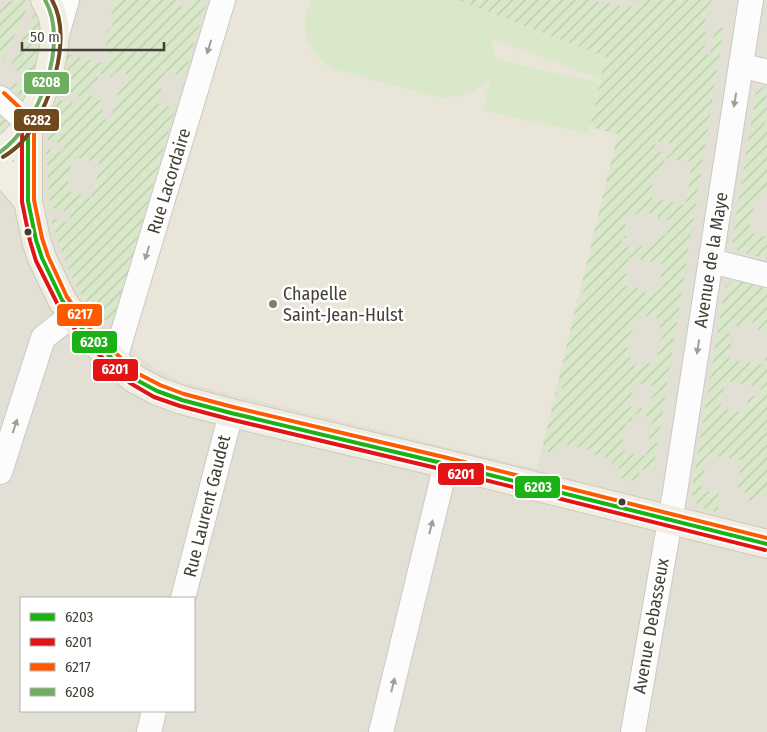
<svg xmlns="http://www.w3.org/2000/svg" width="767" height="732" font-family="'Fira Sans Condensed',sans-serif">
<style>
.residential{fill:#e2dfd5;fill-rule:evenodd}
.education{fill:#e9e5d8}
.grass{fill:#d9e8c9}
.garden{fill:url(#garden-furrows);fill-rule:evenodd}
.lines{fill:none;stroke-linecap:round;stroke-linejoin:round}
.minor-casing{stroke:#cac9c4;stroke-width:26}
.major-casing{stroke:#cfcab6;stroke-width:30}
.minor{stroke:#fcfcfc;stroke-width:24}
.major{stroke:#f0ede3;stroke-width:28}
.bus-1-casing{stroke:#fff;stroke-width:8}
.bus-2-casing{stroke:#fff;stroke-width:8}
.bus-3-casing{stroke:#fff;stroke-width:8}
.bus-4-casing{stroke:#fff;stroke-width:8}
.bus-5-casing{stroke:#fff;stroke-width:8}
.bus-1{stroke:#1bb215;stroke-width:4}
.bus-2{stroke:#e21416;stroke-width:4}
.bus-3{stroke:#ff5a00;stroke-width:4}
.bus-4{stroke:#6fad60;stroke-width:4}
.bus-5{stroke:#6e491e;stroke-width:4}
.oneway{fill:#a09e98}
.bus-dot{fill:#433f35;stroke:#fff;stroke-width:2}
.poi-dot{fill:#7f7c74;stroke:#fff;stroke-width:2}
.labels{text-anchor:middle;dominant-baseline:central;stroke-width:5;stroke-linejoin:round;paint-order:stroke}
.street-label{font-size:18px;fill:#433f35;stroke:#fff}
.poi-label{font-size:18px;fill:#433f35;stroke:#fff;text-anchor:start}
.line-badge{stroke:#fff;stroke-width:2}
.badge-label{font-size:14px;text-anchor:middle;font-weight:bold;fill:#fff}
</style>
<defs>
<pattern id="garden-furrows" width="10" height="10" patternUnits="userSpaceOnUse" patternTransform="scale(1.25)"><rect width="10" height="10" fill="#d9e8c9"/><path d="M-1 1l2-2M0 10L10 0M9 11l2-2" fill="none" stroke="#bbc8ad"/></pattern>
</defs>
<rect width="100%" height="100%" fill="#eeede8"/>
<!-- residential -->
<path class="residential" d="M0,0H767V732H0ZM21,598H194V711H21Z"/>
<!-- education -->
<polygon class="education" points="230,0 459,0 606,57 590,127 618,134 537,469 182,382 156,369 137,355 132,340"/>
<!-- grass -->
<path class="grass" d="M311,0H458L606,57L601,79L491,38L495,59L599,83L588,134L483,110L491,76C476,95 460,98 436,97L334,69C307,51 297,31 311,0Z"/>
<!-- garden -->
<g class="garden">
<polygon points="14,0 31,0 3,60 0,58 0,11 6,3"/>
<path d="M115,0H177V5L188,7L189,0H207L184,76L166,71L157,103L175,108L115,319L103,320L98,317L77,288L63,256L51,218L66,222H69L71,213L50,207L46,148L62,152L65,145L46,139L56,99L76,104L79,95L59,90L68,54L106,65L111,51L105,49L108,38L105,37L108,29L112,27L113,23C109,15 113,8 115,0ZM113,73L123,76V73L131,75L128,84L121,82L110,121L106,120L103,115L104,112L102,111L104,102L91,98L92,94L90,93L92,87L96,85L99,74L112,78ZM74,156L101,164L91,198L67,191L70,183L67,181Z"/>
<path d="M458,0H587L636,8L637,0H712C702,15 707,36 704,53L710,55L715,27L724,28L653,471L640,469L637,482L618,477L619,468L611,466L612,458L595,455L596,451L561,444L559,450L553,449L552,453L542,450L556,393L564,394L565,388L557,387L578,298H583L584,292L580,291L618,134L590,127L606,57ZM656,141L673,144L672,154L654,151ZM665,158L692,162L688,193H687L685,205L651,198L653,174H662ZM643,212L658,214V219L668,220L666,235L659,234L658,239H654L653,244L646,243L645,246L639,245L638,249L621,246L622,238H626L628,228L625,227L627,213L642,215ZM629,257L663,264L660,281H663L662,288H659L658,292L649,290L648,293L643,292L644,289L624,285ZM638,315L661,319L660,328L663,329L656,364L646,363L645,367L629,364L631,350L627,349L633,325H636ZM634,383L654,386L651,410L629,406L626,404L627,400H631ZM633,414L653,418L646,456L621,451L626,422H632Z"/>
<polygon points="39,3 45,18 37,79 10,67"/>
<polygon points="19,83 35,88 26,111 15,102 19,96 10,89 14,84"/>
<polygon points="766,85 767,113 763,129 767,130 767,194 757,193 748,232 767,237 767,259 738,251 732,242 756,92"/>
<polygon points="0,105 15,125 0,140"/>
<path d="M734,280L767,288V331L756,329L757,323L748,322L747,327L731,325L728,339L732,340L729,359L764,365L767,347V495L758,493L756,502L749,501L750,494L737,491L742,460L707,455L701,490L721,494L717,512L699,507L691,494L725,287ZM725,381L761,387L760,397L748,396L746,413L720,408Z"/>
</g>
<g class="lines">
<!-- minor casing -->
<g class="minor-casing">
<g id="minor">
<polyline points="56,38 67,0"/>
<polyline points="741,65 767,72"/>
<polyline points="0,98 28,123"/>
<polyline points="711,261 767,275"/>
<polyline points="114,362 223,0"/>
<polyline points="0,472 43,338 72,315"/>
<polyline points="183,598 231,413"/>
<polyline points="149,732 154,711"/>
<polyline points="381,732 446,464"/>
<polyline points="633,732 675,492 751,0"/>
</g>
</g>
<!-- major casing -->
<g class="major-casing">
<g id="major">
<polyline points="28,123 28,201 36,240 42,258 62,300 86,334 133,378 157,391 182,400 231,413 446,464 767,544"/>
<path d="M0,152C6,148 13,143 18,137C39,114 61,48 53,18C52,12 48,5 45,0"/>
<polyline points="0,168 28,201"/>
</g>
</g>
<!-- minor -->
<use href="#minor" class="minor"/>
<!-- major -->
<use href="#major" class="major"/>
<!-- bus-1 casing -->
<g class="bus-1-casing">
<polyline id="bus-1" points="28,123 28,201 36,240 42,258 62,300 86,334 133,378 157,391 182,400 231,413 446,464 767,544"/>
</g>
<!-- bus-2 casing -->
<g class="bus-2-casing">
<polyline id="bus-2" points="22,123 22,202 30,241 36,261 57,303 81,338 130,383 154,397 180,406 229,419 445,470 765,550"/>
</g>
<!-- bus-3 casing -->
<g class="bus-3-casing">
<polyline id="bus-3" points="4,93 34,121 34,200 42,238 48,256 67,297 91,330 137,373 160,385 184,394 233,407 448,458 767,538"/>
</g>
<!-- bus-4 casing -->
<g class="bus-4-casing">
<path id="bus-4" d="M0,152C39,125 70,43 45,0"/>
</g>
<!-- bus-5 casing -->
<g class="bus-5-casing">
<path id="bus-5" d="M3,157C10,153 16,148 22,142C49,111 74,39 52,0"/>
</g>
<!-- bus-1 -->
<use href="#bus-1" class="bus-1"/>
<!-- bus-2 -->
<use href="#bus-2" class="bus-2"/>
<!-- bus-3 -->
<use href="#bus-3" class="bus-3"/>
<!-- bus-4 -->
<use href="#bus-4" class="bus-4"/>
<!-- bus-5 -->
<use href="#bus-5" class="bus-5"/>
</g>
<!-- one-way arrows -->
<defs><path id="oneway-solid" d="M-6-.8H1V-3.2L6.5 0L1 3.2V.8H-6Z" transform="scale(1.25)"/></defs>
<g class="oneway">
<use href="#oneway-solid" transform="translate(209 47) rotate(107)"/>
<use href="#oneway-solid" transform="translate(735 100) rotate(99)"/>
<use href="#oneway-solid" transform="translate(147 253) rotate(107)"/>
<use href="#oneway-solid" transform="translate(698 347) rotate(99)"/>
<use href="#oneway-solid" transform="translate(15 426) rotate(-72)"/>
<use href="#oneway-solid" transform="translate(431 527) rotate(-76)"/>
<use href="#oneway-solid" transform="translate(393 685) rotate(-76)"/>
</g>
<!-- markers -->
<g class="bus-dot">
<circle cx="28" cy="232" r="4.5"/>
<circle cx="622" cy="502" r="4.5"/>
</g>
<circle class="poi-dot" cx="273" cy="304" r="5"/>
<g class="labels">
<!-- street labels -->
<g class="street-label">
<text transform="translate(169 181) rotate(-73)">Rue Lacordaire</text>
<text transform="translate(711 260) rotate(-81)">Avenue de la Maye</text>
<text transform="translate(207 506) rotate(-76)">Rue Laurent Gaudet</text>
<text transform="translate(651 626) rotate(-80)">Avenue Debasseux</text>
</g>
<!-- poi labels -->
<g class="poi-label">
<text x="283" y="294">Chapelle<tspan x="283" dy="21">Saint-Jean-Hulst</tspan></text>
</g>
</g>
<g class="line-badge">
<rect x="23" y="71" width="47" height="24" rx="5" fill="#6fad60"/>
<rect x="13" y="108" width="47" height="24" rx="5" fill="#6e491e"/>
<rect x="56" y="303" width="47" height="24" rx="5" fill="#ff5a00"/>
<rect x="71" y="330" width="47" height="24" rx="5" fill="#1bb215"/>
<rect x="92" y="358" width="47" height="24" rx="5" fill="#e21416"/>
<rect x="437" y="462" width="48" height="24" rx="5" fill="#e21416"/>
<rect x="514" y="475" width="47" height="24" rx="5" fill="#1bb215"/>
</g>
<g class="badge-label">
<text x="46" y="87">6208</text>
<text x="37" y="125">6282</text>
<text x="80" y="319">6217</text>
<text x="94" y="347">6203</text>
<text x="115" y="374">6201</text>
<text x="461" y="479">6201</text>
<text x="538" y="492">6203</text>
</g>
<!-- legend -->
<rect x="20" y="597" width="175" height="115" fill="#ffffff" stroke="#b4b2ae"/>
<rect x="30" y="613" width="25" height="8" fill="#1bb215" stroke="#b4b2ae"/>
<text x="65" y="622" font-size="15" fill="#433f35">6203</text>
<rect x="30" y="638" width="25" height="8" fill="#e21416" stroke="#b4b2ae"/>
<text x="65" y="647" font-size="15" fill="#433f35">6201</text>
<rect x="30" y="663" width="25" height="8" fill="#ff5a00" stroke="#b4b2ae"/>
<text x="65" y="672" font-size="15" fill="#433f35">6217</text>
<rect x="30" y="688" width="25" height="8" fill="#6fad60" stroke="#b4b2ae"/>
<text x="65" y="697" font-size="15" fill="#433f35">6208</text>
<!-- scale -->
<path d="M22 42v8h142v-8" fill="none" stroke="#433f35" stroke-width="2.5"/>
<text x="30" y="42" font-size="15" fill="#433f35" stroke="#ffffff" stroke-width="4" paint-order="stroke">50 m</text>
</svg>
